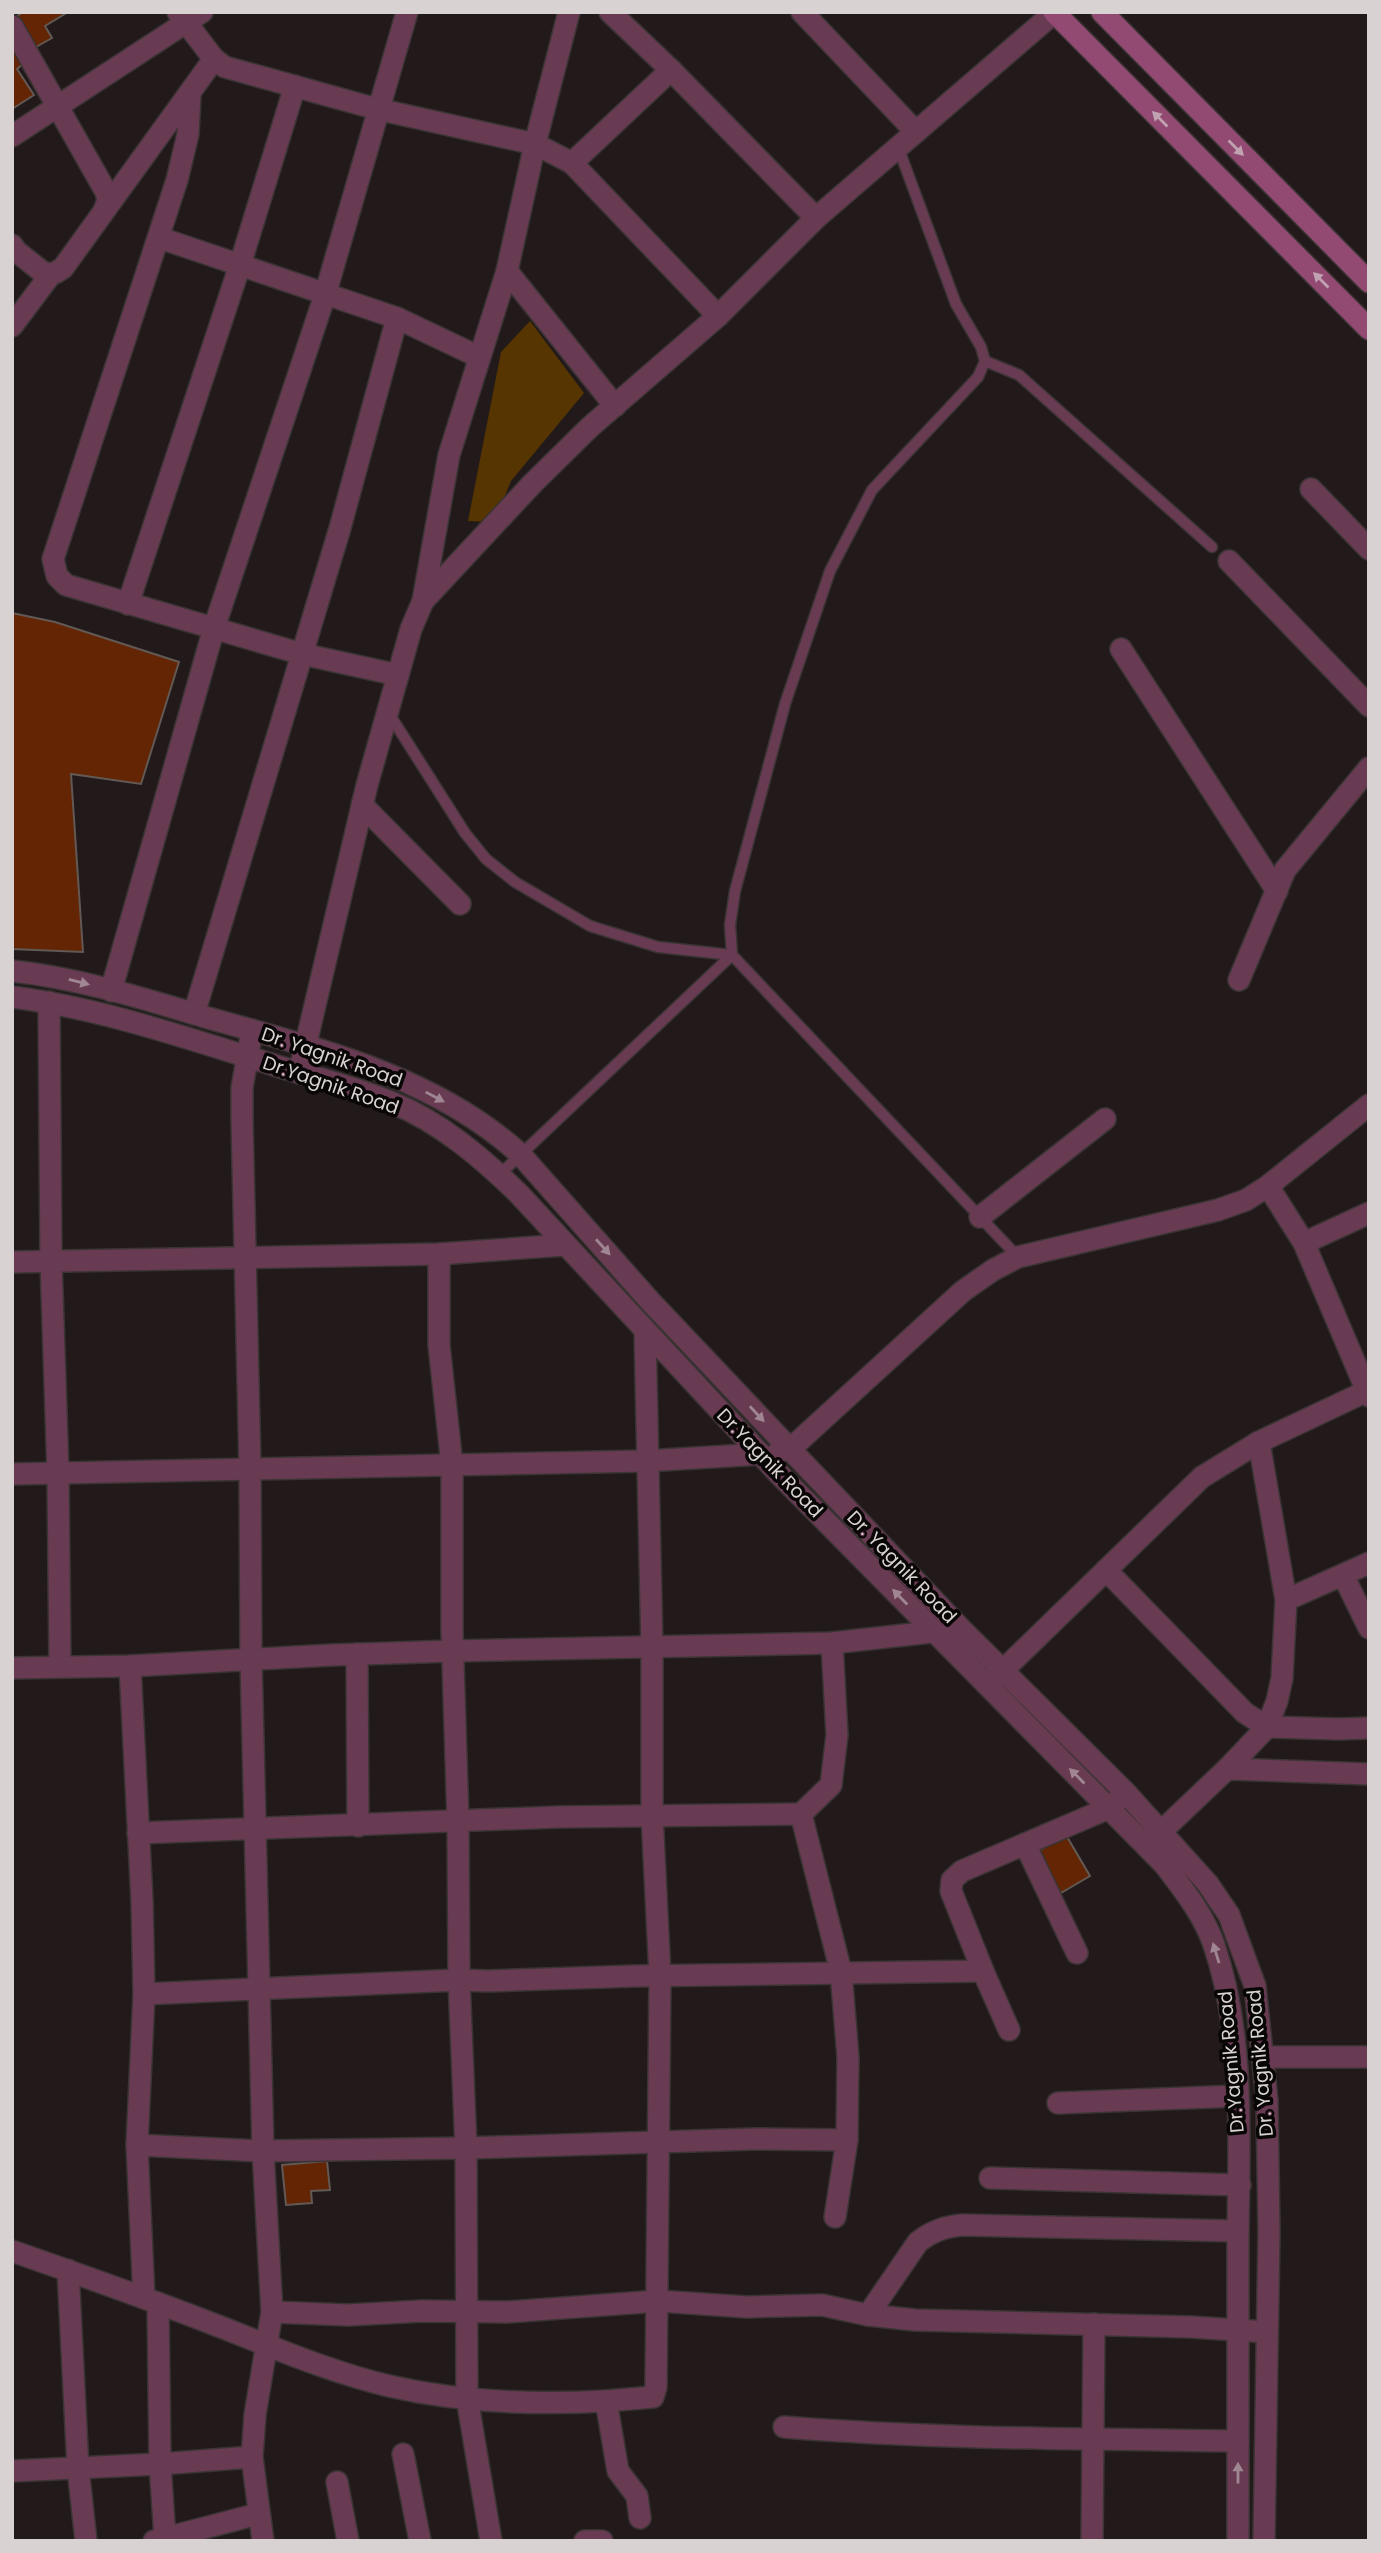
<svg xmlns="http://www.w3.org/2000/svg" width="1381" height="2553" font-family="Poppins,sans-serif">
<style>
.green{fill:#563500}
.building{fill:#632504;stroke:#625955;stroke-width:2}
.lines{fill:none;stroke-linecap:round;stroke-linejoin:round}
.service-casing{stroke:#3b3434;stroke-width:13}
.minor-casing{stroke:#3b3434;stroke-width:24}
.tertiary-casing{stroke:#3b3434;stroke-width:24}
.secondary-casing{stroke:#3b3434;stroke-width:24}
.service{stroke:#683b53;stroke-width:10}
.minor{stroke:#683b53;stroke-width:21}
.tertiary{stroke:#683b53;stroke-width:21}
.secondary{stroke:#924a72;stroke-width:21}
.oneway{fill:#c0a2b0}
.oneway2{fill:#a08692}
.labels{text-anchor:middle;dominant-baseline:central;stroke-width:7;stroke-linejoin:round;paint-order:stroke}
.street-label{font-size:19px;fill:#d8d2d2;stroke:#090606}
</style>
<rect width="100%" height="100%" fill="#221a1a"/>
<!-- green -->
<polygon class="green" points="530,321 584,393 511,481 494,522 468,521 501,352"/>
<!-- building -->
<g class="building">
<polygon points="23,12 68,12 45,26 52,38 36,47 17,16"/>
<polygon points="12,48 23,64 17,69 34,95 12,109"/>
<polygon points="12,613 55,622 179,662 141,784 71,774 83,952 12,949"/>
<polygon points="1066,1835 1090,1876 1061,1893 1037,1852"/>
<polygon points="327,2161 330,2190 311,2191 312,2203 286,2205 282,2165"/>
</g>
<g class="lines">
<!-- service casing -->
<g class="service-casing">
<g id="service">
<polyline points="898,147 956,304 981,347 985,361 978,377 872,490 830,571 785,704 735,891 730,925 732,955 1018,1257"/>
<polyline points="985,361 1019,375 1212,547"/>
<polyline points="388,712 465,833 486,859 515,882 590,926 658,947 732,955"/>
<polyline points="499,1175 732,955"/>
</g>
</g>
<!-- minor casing -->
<g class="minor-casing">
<g id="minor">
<polyline points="178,12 214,59 225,67 377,109 535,144 572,163 718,316"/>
<polyline points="610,12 671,70 816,218"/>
<polyline points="802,12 916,132"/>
<polyline points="12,26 106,192 108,201 105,208"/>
<polyline points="190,95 188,134 177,180 53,559 57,576 66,585 302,654 398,675"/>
<polyline points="12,136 202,12"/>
<polyline points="572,163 671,70"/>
<polyline points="160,238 397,318 479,357"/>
<polyline points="12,245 16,251 45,274 55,273 63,268 214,59"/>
<polyline points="507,271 615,406"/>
<polyline points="12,326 51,274"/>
<polyline points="1311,489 1369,549"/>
<polyline points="1229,561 1369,706"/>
<polyline points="423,601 533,483 590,427 718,316 816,218 1055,12"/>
<polyline points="128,604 240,265 295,86"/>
<polyline points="1121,649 1277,891"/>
<polyline points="362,805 460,904"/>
<polyline points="1239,980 1285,870 1369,768"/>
<polyline points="111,991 214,628 325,295 407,12"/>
<polyline points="49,1002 51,1261 58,1473 60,1667"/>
<polyline points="194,1014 340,528 397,318"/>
<polyline points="252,1030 242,1088 242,1119 250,1468 251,1660 263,2151 272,2312 255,2415 252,2457 263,2541"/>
<polyline points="299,1073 367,785 411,629 423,601 449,455 507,271 535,144 569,12"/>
<polyline points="1268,1186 1304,1243 1369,1396"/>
<polyline points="980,1217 1105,1119"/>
<polyline points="1304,1243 1369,1213"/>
<polyline points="439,1254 439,1345 452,1465 452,1631 458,1821 459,1980 466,2148 467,2398 491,2541"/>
<polyline points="12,1262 439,1254 565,1245"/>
<polyline points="1259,1442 1369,1390"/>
<polyline points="12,1474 646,1461 761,1454"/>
<polyline points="1106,1570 1245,1713 1267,1727 1338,1729 1369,1728"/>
<polyline points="1343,1575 1369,1628"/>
<polyline points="1286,1600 1369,1563"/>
<polyline points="832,1643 837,1735 831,1785 801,1814 841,1972 848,2057 847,2140 835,2217"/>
<polyline points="357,1654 358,1826"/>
<polyline points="130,1666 142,1901 144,1994 137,2145 144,2298"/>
<polyline points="12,1668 130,1666 332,1655 453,1651 832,1643 950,1630"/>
<polyline points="992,1681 1202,1477 1259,1442 1286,1600 1282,1678 1277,1701 1267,1727 1227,1769"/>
<polyline points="138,1833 558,1817 801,1814"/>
<polyline points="1025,1844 1077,1953"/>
<polyline points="1148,1844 1227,1769 1369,1774"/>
<polyline points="983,1971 1009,2030"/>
<polyline points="144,1994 459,1980 488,1981 635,1976 983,1971 951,1891 952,1880 962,1871 1109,1808 1120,1798"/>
<polyline points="1263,2057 1369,2057"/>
<polyline points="1058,2103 1237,2096"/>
<polyline points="137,2145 263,2151 466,2148 754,2139 847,2140"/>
<polyline points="990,2178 1240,2185"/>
<path d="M12,2251C78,2274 143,2297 208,2322C268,2345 326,2371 389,2386C459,2402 534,2405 606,2401L618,2471L637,2496L640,2518"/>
<polyline points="68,2270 78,2468 86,2541"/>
<polyline points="158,2303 160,2464 165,2538"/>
<polyline points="272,2312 348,2315 423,2311 507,2312 658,2301 747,2307 822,2305 868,2315 915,2320 1191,2327 1267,2332"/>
<path d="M868,2315L918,2242C932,2231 944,2227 962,2225L1238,2231"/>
<polyline points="606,2401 653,2397 656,2387 660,1975 652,1815 652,1648 645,1331"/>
<path d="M784,2427C935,2439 1087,2439 1238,2441"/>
<polyline points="403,2454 420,2541"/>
<polyline points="12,2471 160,2464 252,2457"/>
<polyline points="337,2482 348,2541"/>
<polyline points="154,2541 258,2514"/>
<polyline points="585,2541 602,2541"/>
<polyline points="1092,2541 1094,2324"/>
</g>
</g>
<!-- tertiary casing -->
<g class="tertiary-casing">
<g id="tertiary">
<path d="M12,971C78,978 141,998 205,1017C315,1048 433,1075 520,1154L649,1300L789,1448L960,1628L1126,1793L1208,1884L1229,1915L1255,1986L1267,2100L1269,2232L1264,2541"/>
<path d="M12,997C100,1008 186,1038 271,1064C311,1077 354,1086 393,1103C440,1122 482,1158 518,1193L778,1473L1164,1864C1183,1889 1204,1915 1214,1945C1245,2036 1239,2139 1238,2234C1238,2336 1238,2438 1238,2541"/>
<polyline points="778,1452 789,1448 799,1441 963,1291 993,1270 1018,1257 1218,1210 1246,1200 1268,1186 1369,1105"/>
</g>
</g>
<!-- secondary casing -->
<g class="secondary-casing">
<g id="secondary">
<polyline points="1054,12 1369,329"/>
<polyline points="1102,12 1369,282"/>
</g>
</g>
<!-- service -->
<use href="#service" class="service"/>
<!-- minor -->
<use href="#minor" class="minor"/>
<!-- tertiary -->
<use href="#tertiary" class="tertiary"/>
<!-- secondary -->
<use href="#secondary" class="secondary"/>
</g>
<!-- one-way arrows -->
<defs><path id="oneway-solid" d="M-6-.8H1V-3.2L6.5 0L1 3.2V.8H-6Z" transform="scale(1.75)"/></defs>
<g class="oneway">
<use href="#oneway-solid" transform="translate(1160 119) rotate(-135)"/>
<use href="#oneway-solid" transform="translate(1236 148) rotate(45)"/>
<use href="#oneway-solid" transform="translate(1321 280) rotate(-135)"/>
</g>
<g class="oneway2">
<use href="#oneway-solid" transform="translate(79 982) rotate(14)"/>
<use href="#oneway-solid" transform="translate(435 1097) rotate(28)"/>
<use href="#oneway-solid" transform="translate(603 1247) rotate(48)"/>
<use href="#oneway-solid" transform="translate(757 1414) rotate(47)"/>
<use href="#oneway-solid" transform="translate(900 1597) rotate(-134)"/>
<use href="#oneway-solid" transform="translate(1077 1776) rotate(-135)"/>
<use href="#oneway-solid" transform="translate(1216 1953) rotate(-107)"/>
<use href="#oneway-solid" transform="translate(1238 2473) rotate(-90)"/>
</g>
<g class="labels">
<!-- street labels -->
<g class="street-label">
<text transform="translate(332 1057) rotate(19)">Dr. Yagnik Road</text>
<text transform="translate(331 1085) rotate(19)">Dr.Yagnik Road</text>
<text transform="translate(770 1463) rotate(46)">Dr.Yagnik Road</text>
<text transform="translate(902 1567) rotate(46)">Dr. Yagnik Road</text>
<text transform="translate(1231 2062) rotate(-95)">Dr.Yagnik Road</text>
<text transform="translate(1260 2063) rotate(-95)">Dr. Yagnik Road</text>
</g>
</g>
<!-- border -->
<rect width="1381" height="2553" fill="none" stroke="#d8d2d2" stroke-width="28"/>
</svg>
